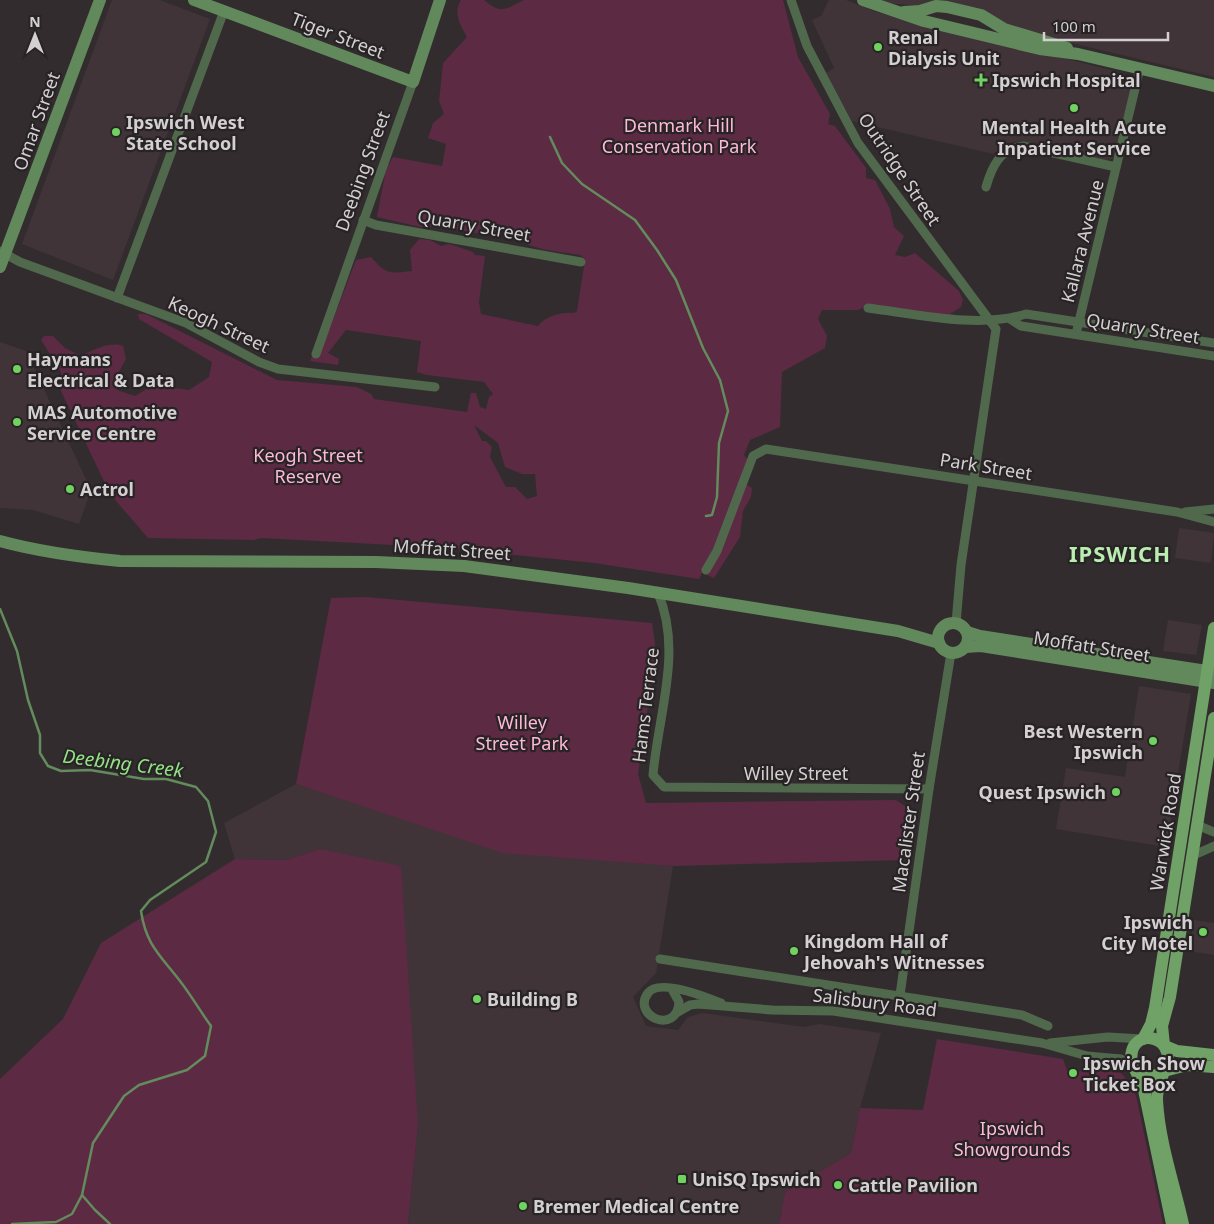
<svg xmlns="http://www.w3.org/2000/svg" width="1214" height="1224" font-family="'Noto Sans',sans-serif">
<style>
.built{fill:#403439}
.green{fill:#5c2a43;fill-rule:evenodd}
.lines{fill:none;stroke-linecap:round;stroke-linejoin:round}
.stream{stroke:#638b5c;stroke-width:2.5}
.street{stroke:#50694c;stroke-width:9}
.secondary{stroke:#62895c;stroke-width:12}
.primary{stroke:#70a267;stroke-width:12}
.poi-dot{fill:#70d35f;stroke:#282325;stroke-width:2}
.labels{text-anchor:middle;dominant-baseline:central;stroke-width:4.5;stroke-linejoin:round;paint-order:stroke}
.street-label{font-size:18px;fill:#d4d0d2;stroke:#282325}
.poi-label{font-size:18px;font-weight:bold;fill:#d4d0d2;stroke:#282325;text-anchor:start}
.park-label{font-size:18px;fill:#feb9d9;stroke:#282325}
.water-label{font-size:19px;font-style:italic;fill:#94e386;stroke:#282325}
.district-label{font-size:22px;font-weight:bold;letter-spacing:1px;fill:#b9eeb0;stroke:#282325}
</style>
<rect width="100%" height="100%" fill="#322c2f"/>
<!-- built -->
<g class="built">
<polygon points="112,0 160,0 210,19 113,280 22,244"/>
<polygon points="829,0 846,0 876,12 1123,73 1130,79 1132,87 1117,153 1112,159 1105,160 1021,141 1006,144 993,154 852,121 826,73 834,68 812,20 821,16"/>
<polygon points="883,0 1214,0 1214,77 912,5 886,3"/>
<polygon points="0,342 26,351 91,490 79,524 33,510 0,508"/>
<polygon points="1179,528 1214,533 1211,563 1175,558"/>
<polygon points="1168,620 1202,625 1196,655 1163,651"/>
<polygon points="1139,686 1191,694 1166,847 1056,829 1066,768 1125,777"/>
<polygon points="296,784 503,852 673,866 656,973 633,997 646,1026 678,1030 688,1017 702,1013 804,1027 819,1024 881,1033 860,1108 851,1153 785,1192 779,1224 408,1224 418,1125 320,849 286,860 235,859 224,823"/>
<polygon points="1194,920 1214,923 1214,955 1189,951"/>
</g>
<!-- green -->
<g class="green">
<path d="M461,0H484C502,15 505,9 524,0H783L798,57L830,114L828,124L835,126L866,168V178L875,180L890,209L894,227L904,236L895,255L905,257L915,253L959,291L963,300L961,307L947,316L868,305L858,310H822L818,319L827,336L825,348L782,372L780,427L750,440L744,455L749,461L747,485L752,488L751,497L743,511L740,537L714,578L702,573L699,579L594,563L506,554V551L261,538L254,540L148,538L110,494L61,391V372L41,340L44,336H53L65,348L81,356C93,350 110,341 123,346L126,359L114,381L117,390L135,396L153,385L189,390L209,377L212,362L139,319L138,314H146L277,380L357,387L371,394L374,399L467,412L471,393H476L480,407L486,409L489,397L493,394L484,382L427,375L417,372L421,341L346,330L328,353L339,359L338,365L310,361L312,356L320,354L356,260L371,257C386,274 389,274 412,271L410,250L419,239L430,240L441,246L449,244L473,252L475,255L485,256L479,302L481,314L538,326C546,316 561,312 574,313L577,311L585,259L580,255C564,252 525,250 517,236L498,232L476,233L441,227H420L377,217L386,169L393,157L442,166L446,144L428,138L433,123L444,114L439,101L443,63L467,37C460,25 453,13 461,0ZM474,425L498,443L505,467L522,474H535L537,496L527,499L515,487H506L490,457L492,447L486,441H482Z"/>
<polygon points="366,597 652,623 656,651 638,774 646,803 896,800 905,806 907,812 902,860 673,866 503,853 296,784 331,598"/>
<polygon points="320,849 401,866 418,1125 408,1224 0,1224 0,1079 63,1019 101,943 235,859 286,860"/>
<polygon points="937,1039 1063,1059 1067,1070 1079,1072 1085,1068 1121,1073 1133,1086 1137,1100 1163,1224 779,1224 785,1192 851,1153 860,1108 923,1110"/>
</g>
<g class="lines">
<!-- stream -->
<g class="stream">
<polyline points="550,137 562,163 582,184 635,220 657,250 676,280 703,348 720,380 728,411 719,443 717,497 712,515 706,516"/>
<path d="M0,609L17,651L28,700L40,735V753L48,766L61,771L90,770L144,779H166L196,787L208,801L216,832L206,862L150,900L141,911C146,945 160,955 180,981C191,995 200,1011 211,1026L205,1056L187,1070L139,1085L124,1096L93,1143L82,1195L72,1214L56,1222L12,1224"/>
<polyline points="82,1195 95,1210 110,1224"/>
</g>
<!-- street -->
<g class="street">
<polyline points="791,0 807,46 858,143 996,329 961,565 956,623"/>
<path d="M986,187C992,166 1000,149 1023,146L1116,167"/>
<polyline points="363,220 376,225 581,262"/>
<polyline points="0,251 20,262 186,323 259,362 278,369 435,387"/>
<polyline points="117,298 224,11"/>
<path d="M868,308C916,314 979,329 1026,314L1214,343"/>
<polyline points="1010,319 1021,326 1214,356"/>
<polyline points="1076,334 1140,68"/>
<polyline points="316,354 413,82"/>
<polyline points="1185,512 1214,509"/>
<polyline points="706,570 717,551 753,456 766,449 1177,512 1214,522"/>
<path d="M658,593C683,651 658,715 653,775L664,787L929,789"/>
<polyline points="1197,825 1214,832"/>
<polyline points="1192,856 1214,846"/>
<polyline points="660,959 1022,1015 1048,1026"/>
<path d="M672,989L679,1002C677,1036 631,1016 648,993C659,978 706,997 721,1003"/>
<polyline points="900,995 929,789 951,653"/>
<polyline points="676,1013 690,1005 698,1004 772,1010 833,1011 1042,1043 1087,1056 1121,1059 1133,1067"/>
<polyline points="1050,1043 1108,1037 1142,1039"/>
</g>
<!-- secondary -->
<g class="secondary">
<polyline points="194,0 413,82 440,0"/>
<polyline points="863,0 924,21 1040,49 1078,54 1214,86"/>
<polyline points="904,12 920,11 936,6 947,7 981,15 1004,29 1067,48"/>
<polyline points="0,267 100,0"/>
<path d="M0,541C40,552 79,557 120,561L376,562L464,566L628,588L898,631L939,643"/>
<circle cx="953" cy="638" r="15"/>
<polyline points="967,632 980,636 1214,672"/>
<polyline points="965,647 981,646 1214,683"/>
</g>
<!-- primary -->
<g class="primary">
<polyline points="1143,1039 1151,1024 1155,1008 1214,628"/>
<polyline points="1164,1045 1162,1026 1170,997 1214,718"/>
<polyline points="1165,1046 1177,1051 1214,1055"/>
<polyline points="1135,1069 1144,1090 1172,1224"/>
<polyline points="1164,1071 1187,1065 1214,1067"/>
<path d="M1163,1072C1153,1079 1142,1077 1134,1068C1131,1061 1130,1053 1134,1046C1143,1033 1163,1037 1167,1052C1171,1064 1156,1082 1157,1100C1159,1141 1174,1184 1183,1224"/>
</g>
</g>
<!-- markers -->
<g class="poi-dot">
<circle cx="878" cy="47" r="5"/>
<path d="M978.5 72.5h5v5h5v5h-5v5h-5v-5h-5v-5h5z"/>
<circle cx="1074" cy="108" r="5"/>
<circle cx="116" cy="132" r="5"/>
<circle cx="17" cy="369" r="5"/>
<circle cx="17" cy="422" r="5"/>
<circle cx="70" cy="489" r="5"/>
<circle cx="1153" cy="741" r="5"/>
<circle cx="1116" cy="792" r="5"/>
<circle cx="1203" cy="932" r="5"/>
<circle cx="794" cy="951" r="5"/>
<circle cx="477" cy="999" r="5"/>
<circle cx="1073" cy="1073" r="5"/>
<rect x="677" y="1174" width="10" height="10" rx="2.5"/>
<circle cx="838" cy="1185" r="5"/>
<circle cx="523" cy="1206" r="5"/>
</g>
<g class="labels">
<!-- street labels -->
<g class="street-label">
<text transform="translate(338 35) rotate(21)">Tiger Street</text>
<text transform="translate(36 121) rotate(-70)">Omar Street</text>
<text transform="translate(900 169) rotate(56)">Outridge Street</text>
<text transform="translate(362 171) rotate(-70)">Deebing Street</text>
<text transform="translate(474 225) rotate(10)">Quarry Street</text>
<text transform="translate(1082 241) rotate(-76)">Kallara Avenue</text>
<text transform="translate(219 324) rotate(25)">Keogh Street</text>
<text transform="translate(1143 328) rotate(9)">Quarry Street</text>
<text transform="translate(986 466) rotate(9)">Park Street</text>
<text transform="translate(452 549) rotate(4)">Moffatt Street</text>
<text transform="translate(1092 646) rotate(9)">Moffatt Street</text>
<text transform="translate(645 705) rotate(-83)">Hams Terrace</text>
<text x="796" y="773">Willey Street</text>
<text transform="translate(908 822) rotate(-82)">Macalister Street</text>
<text transform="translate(1165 832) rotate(-81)">Warwick Road</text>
<text transform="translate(875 1002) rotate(7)">Salisbury Road</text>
</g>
<!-- poi labels -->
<g class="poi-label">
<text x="888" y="37">Renal<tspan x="888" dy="21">Dialysis Unit</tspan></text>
<text x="992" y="80">Ipswich Hospital</text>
<text x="126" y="122">Ipswich West<tspan x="126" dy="21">State School</tspan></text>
<text x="1074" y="127" text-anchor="middle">Mental Health Acute<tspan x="1074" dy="21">Inpatient Service</tspan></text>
<text x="27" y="359">Haymans<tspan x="27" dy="21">Electrical &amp; Data</tspan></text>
<text x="27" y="412">MAS Automotive<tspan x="27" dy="21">Service Centre</tspan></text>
<text x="80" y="489">Actrol</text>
<text x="1143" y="731" text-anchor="end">Best Western<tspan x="1143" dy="21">Ipswich</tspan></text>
<text x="1106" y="792" text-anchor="end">Quest Ipswich</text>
<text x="1193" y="922" text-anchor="end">Ipswich<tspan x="1193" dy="21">City Motel</tspan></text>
<text x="804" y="941">Kingdom Hall of<tspan x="804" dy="21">Jehovah's Witnesses</tspan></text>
<text x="487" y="999">Building B</text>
<text x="1083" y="1063">Ipswich Show<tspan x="1083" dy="21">Ticket Box</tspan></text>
<text x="692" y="1179">UniSQ Ipswich</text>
<text x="848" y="1185">Cattle Pavilion</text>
<text x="533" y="1206">Bremer Medical Centre</text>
</g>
<!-- park labels -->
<g class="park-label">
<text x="679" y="125">Denmark Hill<tspan x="679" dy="21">Conservation Park</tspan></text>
<text x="308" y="455">Keogh Street<tspan x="308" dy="21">Reserve</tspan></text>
<text x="522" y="722">Willey<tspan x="522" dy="21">Street Park</tspan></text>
<text x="1012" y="1128">Ipswich<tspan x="1012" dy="21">Showgrounds</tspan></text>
</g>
<!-- water labels -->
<g class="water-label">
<text transform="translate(123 763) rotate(7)">Deebing Creek</text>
</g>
<!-- district labels -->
<g class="district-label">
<text x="1120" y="553">IPSWICH</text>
</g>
</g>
<!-- north arrow -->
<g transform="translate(35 35)" stroke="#282325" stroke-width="4" paint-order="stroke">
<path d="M0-4L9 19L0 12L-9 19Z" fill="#d4d0d2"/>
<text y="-8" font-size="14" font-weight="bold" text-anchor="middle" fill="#d4d0d2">N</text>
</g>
<!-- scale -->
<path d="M1044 32v8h124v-8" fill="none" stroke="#d4d0d2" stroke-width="2.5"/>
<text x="1052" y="32" font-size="15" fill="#d4d0d2" stroke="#282325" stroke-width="4" paint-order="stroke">100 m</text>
</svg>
